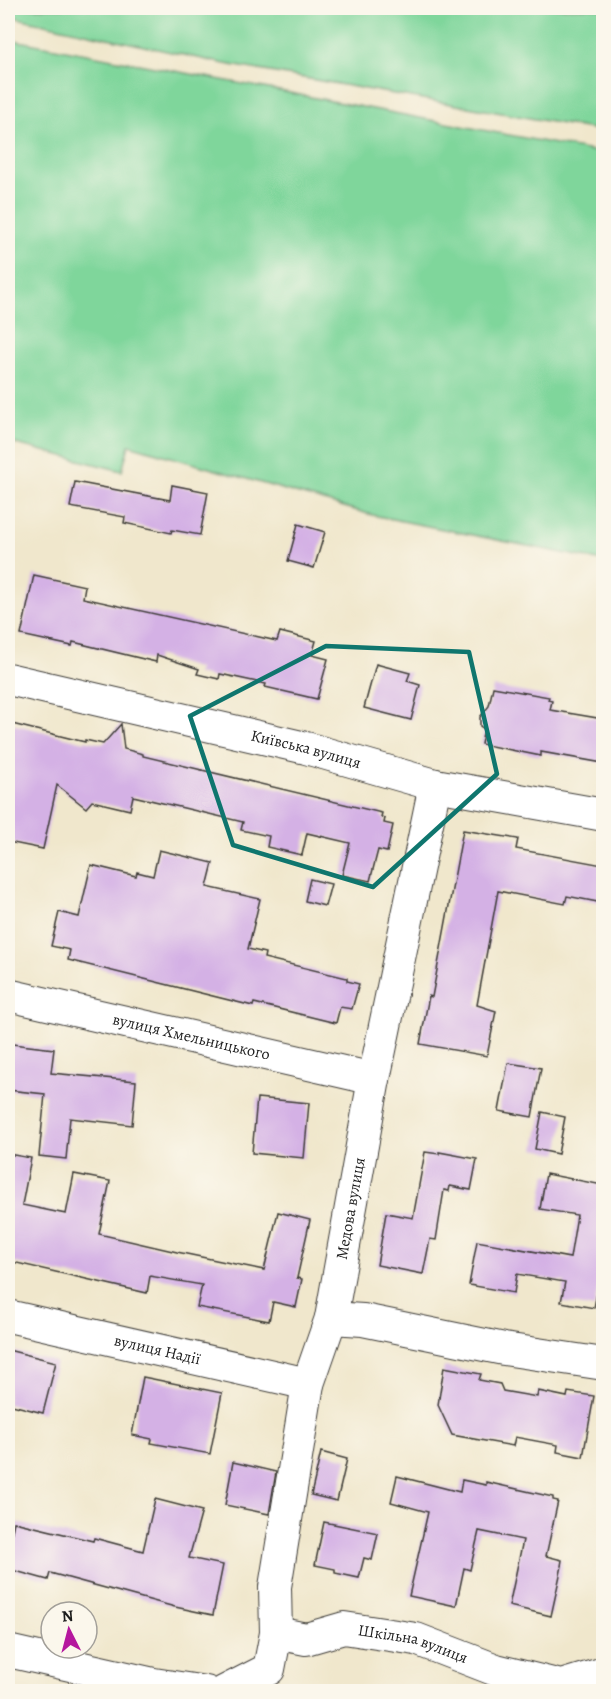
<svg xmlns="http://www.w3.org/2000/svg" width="611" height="1699" font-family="Alegreya,serif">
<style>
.green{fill:#7fd69b;stroke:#4e795c;stroke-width:1.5}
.building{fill:#d4b1e5}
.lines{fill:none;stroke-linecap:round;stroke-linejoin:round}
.minor-casing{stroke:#3c3a36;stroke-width:34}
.minor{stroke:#fff;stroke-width:32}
.marked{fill:none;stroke:#0f766e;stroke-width:4.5;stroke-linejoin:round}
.labels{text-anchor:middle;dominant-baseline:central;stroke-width:6;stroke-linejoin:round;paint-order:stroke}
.street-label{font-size:16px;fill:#1c1c1c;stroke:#fbf7ec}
</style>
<rect width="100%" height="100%" fill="#fbf7ec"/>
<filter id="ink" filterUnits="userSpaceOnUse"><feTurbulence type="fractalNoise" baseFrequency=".0167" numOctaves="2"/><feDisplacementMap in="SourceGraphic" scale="12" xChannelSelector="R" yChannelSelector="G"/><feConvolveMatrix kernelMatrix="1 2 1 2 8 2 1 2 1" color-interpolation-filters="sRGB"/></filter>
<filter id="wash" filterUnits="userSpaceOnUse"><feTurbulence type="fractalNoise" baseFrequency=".008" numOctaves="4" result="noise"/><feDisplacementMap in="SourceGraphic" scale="24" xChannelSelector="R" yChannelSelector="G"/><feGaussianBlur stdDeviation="1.35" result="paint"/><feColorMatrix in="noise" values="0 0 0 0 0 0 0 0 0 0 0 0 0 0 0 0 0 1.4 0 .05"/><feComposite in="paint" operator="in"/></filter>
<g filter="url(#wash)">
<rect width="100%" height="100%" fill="#f0e7cc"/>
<!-- green -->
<g class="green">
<polygon points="8,8 603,8 603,131 225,64 8,16"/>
<polygon points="8,39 603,153 603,561 372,515 129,445 122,471 8,442"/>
</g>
<g id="blocks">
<!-- building -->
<g class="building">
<polygon points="75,482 170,500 172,485 208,492 200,535 172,530 171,533 124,523 125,517 70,507"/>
<polygon points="298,524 325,532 314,568 288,561"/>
<polygon points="34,575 85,586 83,598 277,641 280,632 316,641 312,655 328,659 317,699 265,687 266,684 220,674 219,679 197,674 199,669 157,655 156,662 73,642 72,646 21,635"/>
<polygon points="376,664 410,673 407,681 420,685 411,720 364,708"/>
<polygon points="493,687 549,697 548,700 552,701 550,710 603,719 603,763 541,752 541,756 481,744 484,729 480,726 480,717 489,706"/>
<polygon points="8,723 85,742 85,740 103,744 121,724 124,749 143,754 143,756 382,813 381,817 385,818 384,823 393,825 387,852 378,850 370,881 342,875 350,843 307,833 302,855 267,847 269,836 241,830 243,822 133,796 130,810 92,801 86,808 57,785 43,849 8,842"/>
<polygon points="463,830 518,839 516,849 603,865 603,903 567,896 565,904 498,891 477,1005 496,1011 487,1056 420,1044 429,996 432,997"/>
<polygon points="159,850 213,863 207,887 260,899 248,949 265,953 264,958 347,978 347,981 359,984 352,1009 340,1007 336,1023 254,1003 253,1006 68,960 70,950 51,946 59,912 79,917 91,865 136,876 137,872 153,876"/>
<polygon points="310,879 331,884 325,906 305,901"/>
<polygon points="12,1044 54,1049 51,1073 136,1081 132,1125 70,1118 66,1159 39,1156 45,1094 8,1090"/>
<polygon points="508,1063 541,1068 532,1117 499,1111"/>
<polygon points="257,1098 309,1103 304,1158 252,1153"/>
<polygon points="542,1112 565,1117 558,1154 535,1149"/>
<polygon points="425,1152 439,1154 439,1152 477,1159 471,1190 450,1186 449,1191 444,1190 436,1240 430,1239 423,1274 377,1265 386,1213 413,1218"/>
<polygon points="8,1154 31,1158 22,1205 66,1214 74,1174 110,1181 99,1234 177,1252 264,1270 278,1212 310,1220 297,1278 302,1279 296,1307 273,1302 269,1321 197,1307 202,1285 150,1276 147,1293 8,1261"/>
<polygon points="546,1174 603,1185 603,1284 599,1283 594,1308 561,1302 565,1282 517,1274 514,1293 469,1285 477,1241 570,1258 577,1215 540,1209"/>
<polygon points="8,1350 56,1362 43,1413 8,1404"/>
<polygon points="444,1367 481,1374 479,1380 500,1384 503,1391 537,1397 538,1391 567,1397 568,1392 594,1396 583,1457 557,1452 558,1445 515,1437 513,1446 452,1435 438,1405"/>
<polygon points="143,1377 222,1393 210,1454 151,1443 152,1439 132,1435"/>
<polygon points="321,1452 347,1459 337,1501 311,1495"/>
<polygon points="233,1462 276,1472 269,1514 225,1505"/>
<polygon points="397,1476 460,1492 462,1480 486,1485 486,1482 553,1497 553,1500 558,1501 546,1556 562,1560 561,1566 562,1566 551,1616 509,1606 523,1540 479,1531 470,1570 464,1568 456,1606 409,1596 428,1512 391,1502"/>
<polygon points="155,1499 202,1511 189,1558 223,1565 213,1615 175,1607 50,1573 48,1580 8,1569 8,1550 14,1522 93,1541 94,1538 143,1551"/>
<polygon points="324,1522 378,1533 372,1560 364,1558 359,1578 335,1573 335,1569 315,1565"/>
</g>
</g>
</g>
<g filter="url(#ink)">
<use href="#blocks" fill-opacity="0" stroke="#3c3a36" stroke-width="1.5"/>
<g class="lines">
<!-- minor casing -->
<g class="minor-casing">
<g id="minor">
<path id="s1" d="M8,679L306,748L435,785L604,815"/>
<path id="s2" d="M8,995L374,1079"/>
<path id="s3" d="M8,1316L308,1384"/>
<polyline points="331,1318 363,1320 504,1349 604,1364"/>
<path id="s4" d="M276,1633L306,1639L344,1628L416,1639L496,1670L561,1686L604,1673"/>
<polyline points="8,1651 154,1684 206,1692"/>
<path id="s5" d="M224,1692L269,1669L276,1633L275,1587L308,1384L331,1318L374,1079L435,785"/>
</g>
</g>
<!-- minor -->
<use href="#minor" class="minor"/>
</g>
</g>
<!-- marked area -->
<path class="marked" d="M326,646L469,652L497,774L373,887L233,845L190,716Z"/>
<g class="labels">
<!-- street labels -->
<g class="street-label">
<text stroke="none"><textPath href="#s1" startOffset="306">Київська вулиця</textPath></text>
<text stroke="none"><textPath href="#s2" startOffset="188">вулиця Хмельницького</textPath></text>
<text stroke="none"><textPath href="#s5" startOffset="520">Медова вулиця</textPath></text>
<text stroke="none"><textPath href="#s3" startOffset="153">вулиця Надії</textPath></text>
<text stroke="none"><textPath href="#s4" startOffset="141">Шкільна вулиця</textPath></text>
</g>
</g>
<!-- margin -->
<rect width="611" height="1699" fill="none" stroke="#fbf7ec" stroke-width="30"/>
<!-- north arrow -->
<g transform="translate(69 1630) rotate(354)"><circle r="28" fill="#fbf7ec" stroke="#a29f99" stroke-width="1.5"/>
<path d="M0-4.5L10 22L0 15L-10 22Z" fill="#b5179e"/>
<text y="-9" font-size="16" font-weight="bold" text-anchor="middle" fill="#1c1c1c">N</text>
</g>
</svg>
